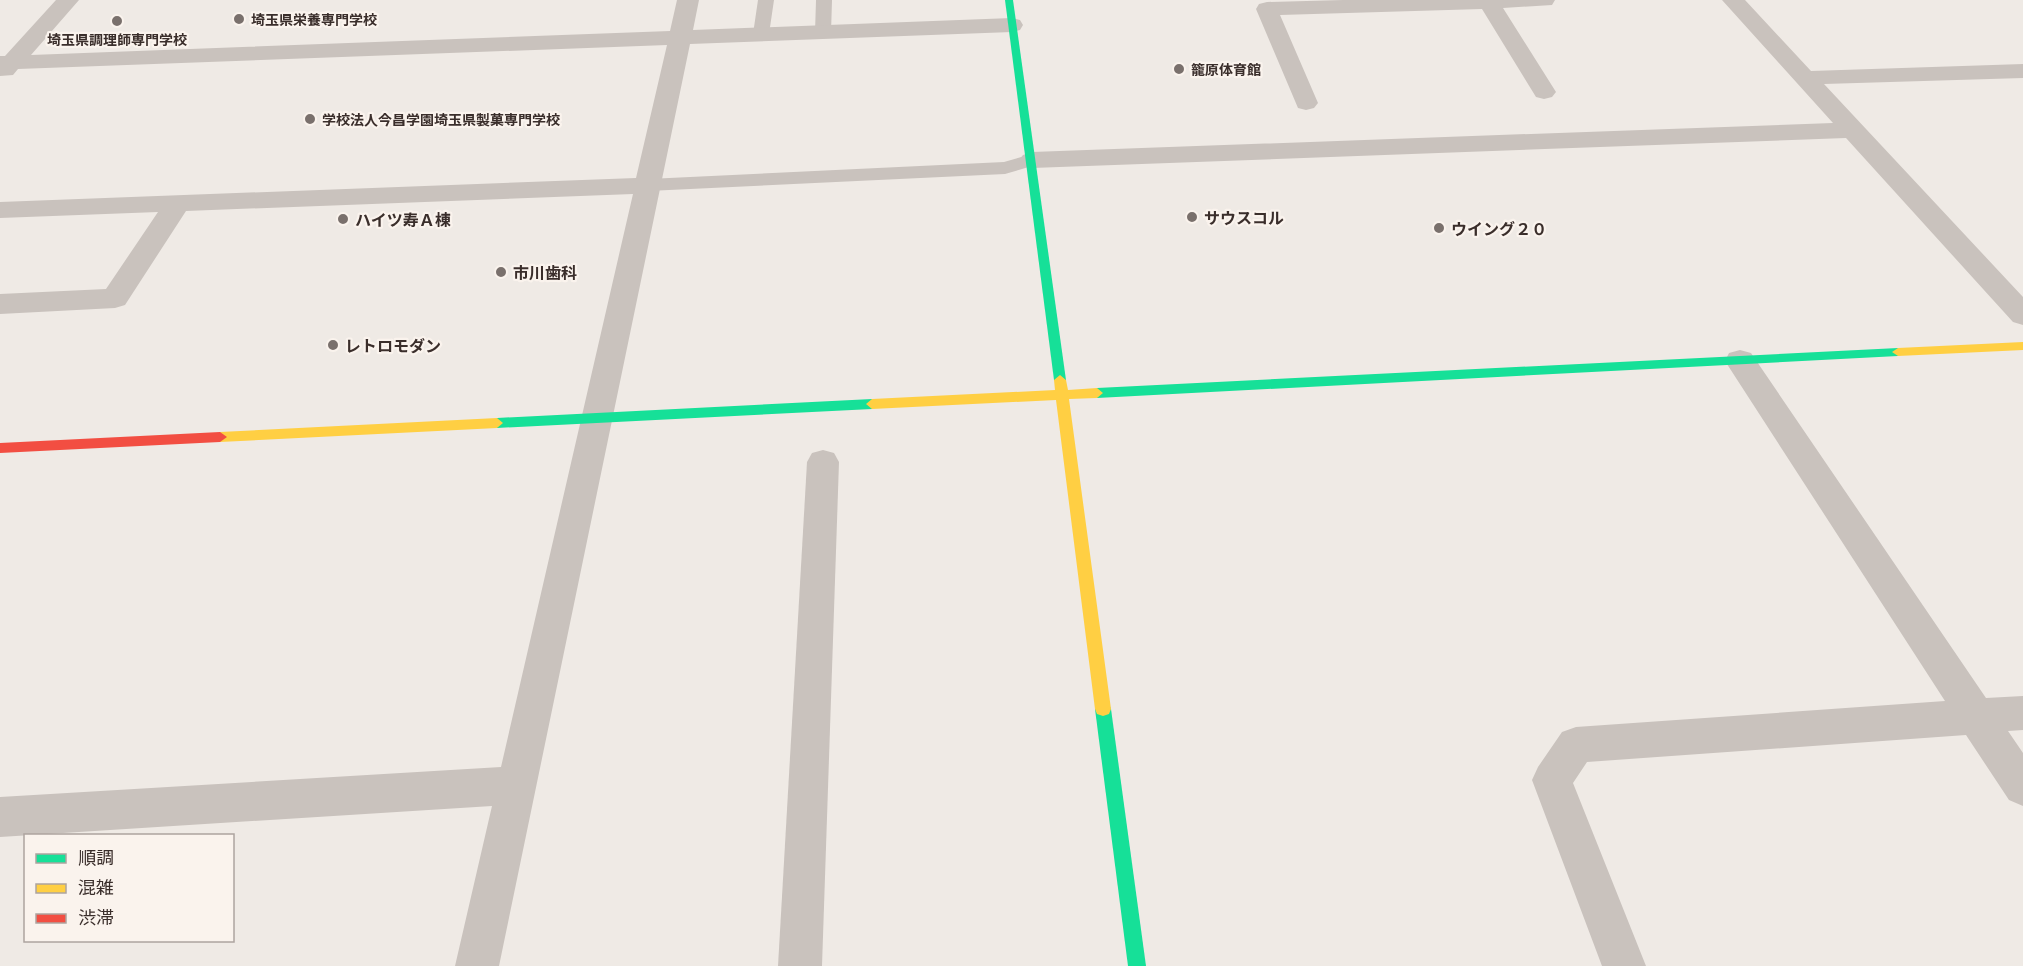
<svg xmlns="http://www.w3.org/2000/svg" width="2023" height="966" font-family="Lato,'Noto Sans JP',sans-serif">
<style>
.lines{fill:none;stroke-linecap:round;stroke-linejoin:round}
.lane{fill:#c9c2bd;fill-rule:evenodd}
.street{fill:#c9c2bd;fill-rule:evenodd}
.fast{fill:#16e098;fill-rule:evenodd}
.slow{fill:#ffcf43;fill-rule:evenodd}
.jam{fill:#f24e42;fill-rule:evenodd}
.poi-dot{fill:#79706c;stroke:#faf3ed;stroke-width:2}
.labels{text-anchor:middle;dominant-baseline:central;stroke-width:4.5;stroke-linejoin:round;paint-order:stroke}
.far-poi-label{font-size:14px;font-weight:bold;fill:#3a2e2b;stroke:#faf3ed;text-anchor:start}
.poi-label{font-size:16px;font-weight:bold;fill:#3a2e2b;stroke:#faf3ed;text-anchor:start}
</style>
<rect width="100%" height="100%" fill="#efeae5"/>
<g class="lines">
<!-- lane -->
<g class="lane">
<polygon points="758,0 774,0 769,34 761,39 753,34"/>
<polygon points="816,0 832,0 831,32 829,35 817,35 815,32"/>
<polygon points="1032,154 1039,156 1041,160 1039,164 1005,174 648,191 641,189 639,185 641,181 648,179 1004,162"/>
</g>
<!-- street -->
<g class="street">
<polygon points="56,0 79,0 31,55 670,31 677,0 699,0 693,30 1012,18 1020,20 1023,25 1020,30 1012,32 690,44 499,966 455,966 492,806 0,837 0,797 501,767 633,194 186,211 125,305 115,308 0,314 0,294 106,289 158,212 0,218 0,202 636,178 667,45 18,69 13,75 0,76 0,56 5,56"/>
<polygon points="1343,0 1555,0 1552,5 1503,8 1556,92 1552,97 1544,99 1536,97 1482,9 1280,15 1318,103 1314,108 1306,110 1298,108 1256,9 1259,4 1267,2"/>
<polygon points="1722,0 1745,0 1811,71 2023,64 2023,78 1824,84 2023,297 2023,325 2013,322 1846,138 1032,168 1023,165 1019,160 1023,155 1032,152 1833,123"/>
<polygon points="1740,350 1751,353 1986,698 2023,696 2023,730 2008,731 2023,753 2023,806 2009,800 1966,735 1587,762 1573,783 1646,966 1602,966 1532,780 1538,767 1562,732 1576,727 1945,701 1725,361 1729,353"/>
<polygon points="823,450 834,453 839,462 822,966 778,966 807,462 812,453"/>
</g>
<!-- fast -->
<g class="fast">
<polygon points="1005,0 1013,0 1066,380 1060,385 1054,380"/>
<polygon points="1898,348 1904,352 1898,356 1097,398 1091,393 1097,388"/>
<polygon points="872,399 878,404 872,409 497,428 491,423 497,418"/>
<polygon points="1103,702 1109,704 1111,709 1146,966 1128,966 1095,709 1097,704"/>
</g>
<!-- slow -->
<g class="slow">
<polygon points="2023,342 2023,350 1898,356 1892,352 1898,348"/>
<polygon points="1060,375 1066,380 1068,390 1097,388 1103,393 1097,398 1069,399 1111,709 1109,714 1103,716 1097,714 1095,709 1056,400 872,409 866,404 872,399 1055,390 1054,380"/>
<polygon points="497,418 503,423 497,428 220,442 213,437 220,432"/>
</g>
<!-- jam -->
<polygon class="jam" points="220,432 227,437 220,442 0,453 0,443"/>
</g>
<!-- markers -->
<g class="poi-dot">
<circle cx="239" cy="19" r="6"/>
<circle cx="117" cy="21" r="6"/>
<circle cx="1179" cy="69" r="6"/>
<circle cx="310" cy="119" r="6"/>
<circle cx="1192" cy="217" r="6"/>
<circle cx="343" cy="219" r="6"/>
<circle cx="1439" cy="228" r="6"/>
<circle cx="501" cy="272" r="6"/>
<circle cx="333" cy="345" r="6"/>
</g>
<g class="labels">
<!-- far-poi labels -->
<g class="far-poi-label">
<text x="251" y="19">埼玉県栄養専門学校</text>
<text x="117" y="39" text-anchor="middle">埼玉県調理師専門学校</text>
<text x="1191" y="69">籠原体育館</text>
<text x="322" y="119">学校法人今昌学園埼玉県製菓専門学校</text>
</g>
<!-- poi labels -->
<g class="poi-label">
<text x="1204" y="217">サウスコル</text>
<text x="355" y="219">ハイツ寿Ａ棟</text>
<text x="1451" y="228">ウイング２０</text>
<text x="513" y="272">市川歯科</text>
<text x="345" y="345">レトロモダン</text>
</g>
</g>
<!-- legend -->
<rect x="24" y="834" width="210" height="108" fill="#faf3ed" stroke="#ada49f" stroke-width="1.5"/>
<rect x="36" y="854" width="30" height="9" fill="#16e098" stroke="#ada49f" stroke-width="1.5"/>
<text x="78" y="864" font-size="18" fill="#3a2e2b">順調</text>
<rect x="36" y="884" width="30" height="9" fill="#ffcf43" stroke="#ada49f" stroke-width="1.5"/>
<text x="78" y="894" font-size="18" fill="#3a2e2b">混雑</text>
<rect x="36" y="914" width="30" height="9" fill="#f24e42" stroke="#ada49f" stroke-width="1.5"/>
<text x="78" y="924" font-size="18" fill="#3a2e2b">渋滞</text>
</svg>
